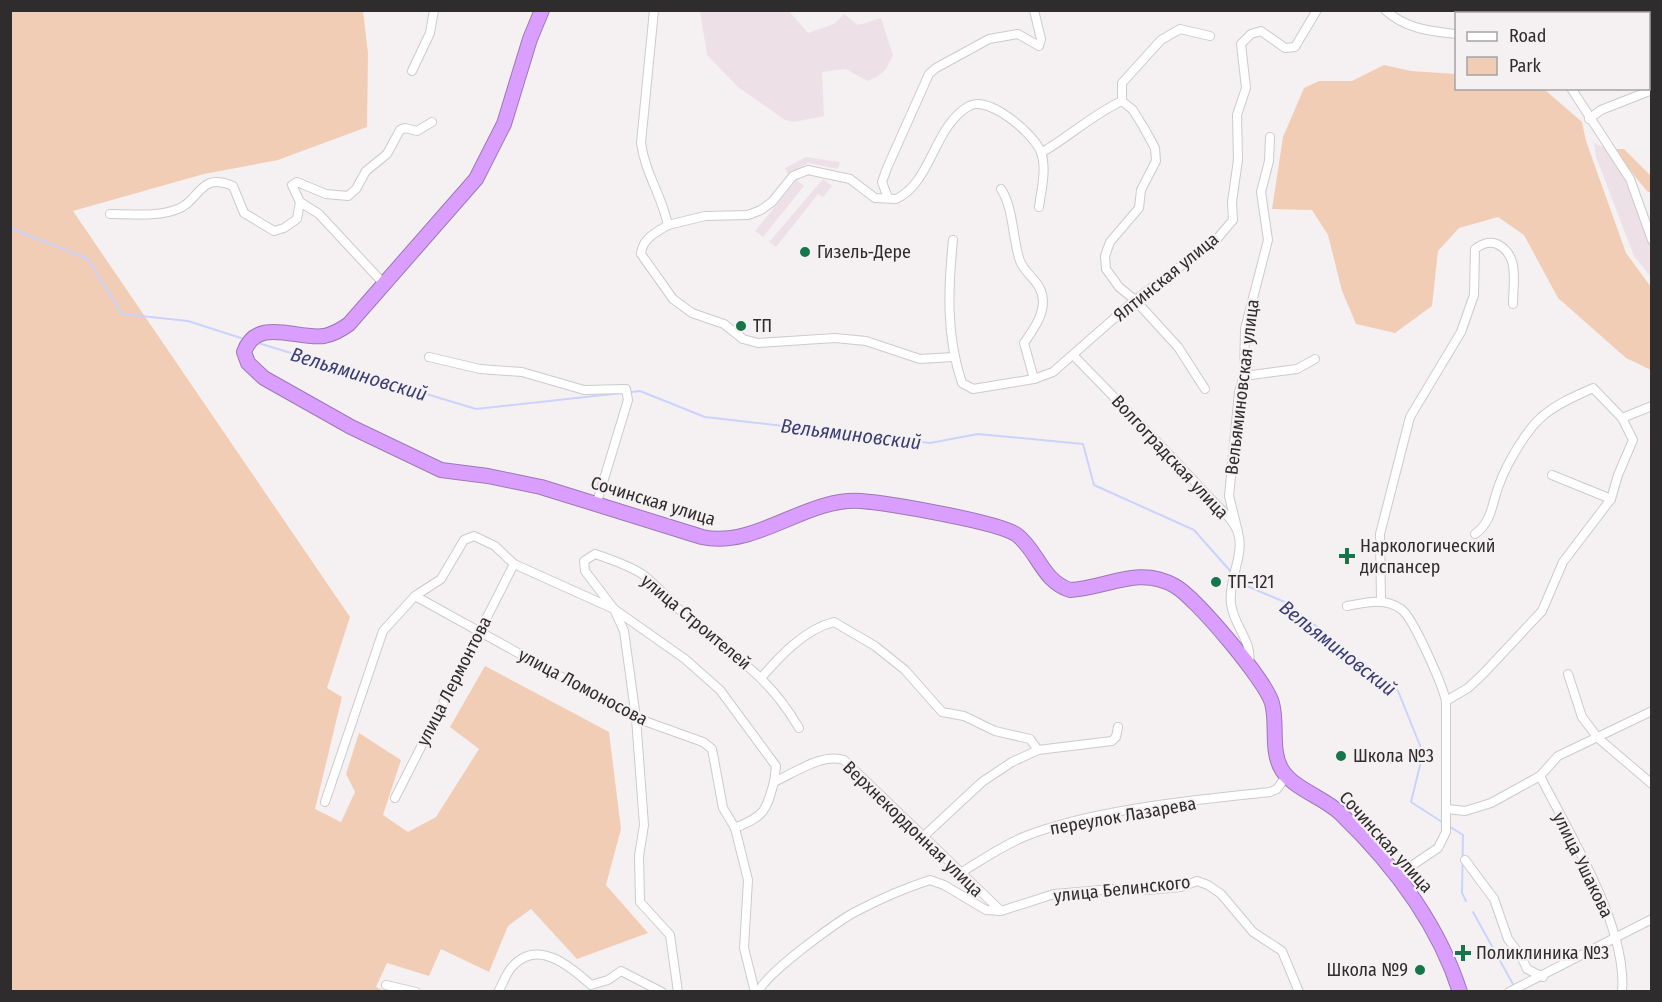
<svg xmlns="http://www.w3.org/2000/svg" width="1662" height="1002" font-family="'Fira Sans Condensed',sans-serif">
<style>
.built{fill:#ede1e7}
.green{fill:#f2cdb5}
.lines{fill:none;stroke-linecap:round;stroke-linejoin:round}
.stream{stroke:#cbd3fd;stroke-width:2}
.street-casing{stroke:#cdcacc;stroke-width:10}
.highway-casing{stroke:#9e77b5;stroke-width:16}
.street{stroke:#fff;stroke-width:8}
.highway{stroke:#da9ffe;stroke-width:14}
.poi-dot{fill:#17754b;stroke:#f5f1f3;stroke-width:2}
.labels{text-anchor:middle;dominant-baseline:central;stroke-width:4.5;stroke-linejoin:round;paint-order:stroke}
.poi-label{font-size:18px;fill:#2e2c2d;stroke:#f5f1f3;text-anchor:start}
.street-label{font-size:18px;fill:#2e2c2d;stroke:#f5f1f3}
.water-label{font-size:20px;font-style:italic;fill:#393e73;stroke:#f5f1f3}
</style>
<rect width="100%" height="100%" fill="#f5f1f3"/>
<!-- built -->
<g class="built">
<polygon points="700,11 789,11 808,33 834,24 844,14 858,25 881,18 893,55 886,69 877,77 867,81 846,69 822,72 824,116 794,122 785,120 738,87 707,55"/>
<polygon points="1594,143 1605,148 1614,158 1632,191 1651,243 1651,277 1634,256 1596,157"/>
<polygon points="806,157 840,162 838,169 808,163 788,174 785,168"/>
<polygon points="823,179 832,186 823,197 818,194 776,247 769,242"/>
<polygon points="797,180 804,186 763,237 755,231"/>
</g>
<!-- green -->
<g class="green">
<polygon points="10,11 363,11 368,53 367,127 278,160 204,174 73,211 350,617 327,688 342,697 315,809 341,822 355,792 346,774 359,733 401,760 383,815 408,832 436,817 479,749 450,727 485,666 609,732 621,829 606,885 648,933 577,959 531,909 508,926 489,972 441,949 429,976 387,963 376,987 384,991 11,991"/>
<polygon points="1384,65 1411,71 1456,74 1456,88 1544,89 1582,122 1586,141 1626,253 1651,287 1651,370 1626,358 1558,298 1524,235 1498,217 1459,228 1438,251 1432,306 1395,333 1356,324 1342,291 1328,235 1312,210 1272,209 1283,137 1304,88 1319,81 1352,81"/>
<polygon points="1613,149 1624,149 1651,176 1651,193 1647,191"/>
</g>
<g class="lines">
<!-- stream -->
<g class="stream">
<polyline points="10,228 88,259 122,314 188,321 244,339"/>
<polyline points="258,343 476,409 640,391 705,417 930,443 978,434 1083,444 1094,485 1194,530 1232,573"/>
<polyline points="1236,577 1242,584 1287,603 1398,691 1423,753 1411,802 1442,822"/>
<polyline points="1447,825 1463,835 1462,893 1466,901"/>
<polyline points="1473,912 1514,986"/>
</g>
<!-- street casing -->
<g class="street-casing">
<g id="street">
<path d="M654,10L641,143C645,173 662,196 668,225C656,232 642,239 641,254L673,299L692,313L724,324L743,339L758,343L835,338L866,341L920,359L953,357"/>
<path d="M1385,10C1406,29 1430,31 1456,34"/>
<polyline points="1490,14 1493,10"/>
<polyline points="412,71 430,33 434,10"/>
<polyline points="1571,88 1630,179 1652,240"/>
<polyline points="1122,101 1122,83 1161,40 1180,29 1210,36"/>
<polyline points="1589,119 1601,110 1652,90"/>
<path d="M1041,153C1069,137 1093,114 1122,101L1133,110L1144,128L1155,148L1156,161L1141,190L1139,208L1110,242L1105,256L1106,269L1119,287L1135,300L1178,347L1205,389"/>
<path d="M1001,189C1014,209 1012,238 1020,261C1026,276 1042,281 1043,301C1043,317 1033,330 1024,343L1034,379"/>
<polyline points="888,198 882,182 887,168 929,74 936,68 989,39 1018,34 1039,46 1041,39 1034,10"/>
<path d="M110,214C132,214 155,217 175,210C201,202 198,171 233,186L244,213L274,231L284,228L297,219L300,202"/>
<path d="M668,225L705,216L748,215L761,210L772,202L793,176L808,170L850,179L875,198L896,199C932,182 933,127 969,106C989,95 1034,134 1041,152C1047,169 1041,191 1039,207"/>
<path d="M953,240C948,289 946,336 962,383L973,389L1034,379L1053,372L1135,300L1216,240L1233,220L1232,202L1238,160L1237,115L1246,88L1241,44L1251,34L1261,31L1285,48L1295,47L1317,10"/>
<polyline points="384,284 319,214 300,202 292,185 297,182 326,194 348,196 356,189 366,171 387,154 400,130 405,128 417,131 432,122"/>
<path d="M1073,355C1118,401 1163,447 1206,494C1216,505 1234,519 1238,533C1245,554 1228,580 1231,604C1234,627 1253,641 1249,664"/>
<polyline points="429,357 480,369 522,372 584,390 626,389 628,400 597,502"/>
<polyline points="1244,376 1297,369 1315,359"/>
<polyline points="1622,418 1652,406"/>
<polyline points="1552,475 1611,499"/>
<polyline points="1238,532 1229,496 1239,392 1244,376 1245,329 1268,240 1261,192 1269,161 1270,137"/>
<polyline points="415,596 636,718 703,742 712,749 723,808 735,828 748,880 744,948 755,992"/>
<path d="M1381,601L1380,534L1410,417L1461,332L1474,295L1475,249C1482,244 1488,241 1497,244C1520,255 1513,282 1513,304"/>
<path d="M1347,606C1365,603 1384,597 1401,609C1413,617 1442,684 1446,701V832L1438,848L1395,877"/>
<polyline points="1568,674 1582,717 1598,738 1652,784"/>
<path d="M761,678C780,656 805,629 834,622L875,646L905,670L942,712L964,716L995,731L1030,739L1038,750"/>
<path d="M1446,701L1468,688L1483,674L1542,611L1563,562L1611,499L1618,475L1633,440L1622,418L1593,388C1576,396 1558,403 1544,415C1527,428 1506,465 1499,485C1492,503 1492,522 1475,534"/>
<path d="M1540,776C1569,833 1628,928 1622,992"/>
<polyline points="395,798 514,564"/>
<path d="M325,802L383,631L415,596L441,579L464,540L474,536L495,546L514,564L614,609L685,659L720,690L776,766L774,782C794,773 822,753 844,760L1001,911"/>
<polyline points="1447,809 1465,811 1491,803 1540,776 1558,756 1652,711"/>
<path d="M735,828C764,816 766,812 774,782"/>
<polyline points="924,836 982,782 1012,762 1038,750 1112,741 1116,737 1118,727"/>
<polyline points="1465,860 1494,899 1508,939 1521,956 1527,969 1543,977"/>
<path d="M962,872C982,860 1003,845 1026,836C1094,809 1196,800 1270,792L1277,789L1287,775"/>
<polyline points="386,985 416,992"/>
<path d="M498,992C503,984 506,973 512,967C537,938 570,966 591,985L608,980L621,971L662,992"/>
<path d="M678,992L670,935L640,902L639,856L644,825L636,718L624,631L614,609L585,571L584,561L595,554C610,559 628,565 642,574C661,588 677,610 696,625C740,661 769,677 799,728"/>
<path d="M759,992C762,976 840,919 857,911C880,899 905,888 930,880L944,885L986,910L1001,911L1054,894L1113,889L1147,890L1181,887L1197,881L1208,885L1221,894L1253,932L1282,951L1299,992"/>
<polyline points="1509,992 1652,919"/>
</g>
</g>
<!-- highway casing -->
<g class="highway-casing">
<path id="highway" d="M542,10L530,39L504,124L476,179L349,324C341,330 334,334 324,336C297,340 257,316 244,352L248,363L264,378L351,427L441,470L488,476L541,487L702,537C756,549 806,497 861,501C887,503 1000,522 1017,535C1038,551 1042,581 1070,590C1107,588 1139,565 1175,586C1196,598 1266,681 1272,703C1278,725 1270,750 1282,770C1294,789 1323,797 1340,813C1391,862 1438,923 1460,992"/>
</g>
<!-- street -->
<use href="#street" class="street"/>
<!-- highway -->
<use href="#highway" class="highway"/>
</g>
<!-- markers -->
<g class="poi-dot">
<circle cx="805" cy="252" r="6"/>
<circle cx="741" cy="326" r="6"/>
<path d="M1344 547h6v6h6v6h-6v6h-6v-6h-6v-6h6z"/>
<circle cx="1216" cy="582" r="6"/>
<circle cx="1341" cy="756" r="6"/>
<path d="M1460 944h6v6h6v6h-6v6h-6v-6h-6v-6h6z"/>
<circle cx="1420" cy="970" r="6"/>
</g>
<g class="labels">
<!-- poi labels -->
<g class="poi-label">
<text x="817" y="252">Гизель-Дере</text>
<text x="753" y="326">ТП</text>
<text x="1360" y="546">Наркологический<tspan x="1360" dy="21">диспансер</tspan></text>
<text x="1228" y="582">ТП-121</text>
<text x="1353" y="756">Школа №3</text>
<text x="1476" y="953">Поликлиника №3</text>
<text x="1408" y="970" text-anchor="end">Школа №9</text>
</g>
<!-- street labels -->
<g class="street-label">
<text transform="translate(1166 277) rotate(-39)">Ялтинская улица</text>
<text transform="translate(1242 387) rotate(-83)">Вельяминовская улица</text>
<text transform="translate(1170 457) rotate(47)">Волгоградская улица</text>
<text transform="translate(653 501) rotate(17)">Сочинская улица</text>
<text transform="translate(696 622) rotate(40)">улица Строителей</text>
<text transform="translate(454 681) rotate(-63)">улица Лермонтова</text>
<text transform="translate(583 687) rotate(28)">улица Ломоносова</text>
<text transform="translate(1123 816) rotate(-10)">переулок Лазарева</text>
<text transform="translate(913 829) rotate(44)">Верхнекордонная улица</text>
<text transform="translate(1386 842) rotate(48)">Сочинская улица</text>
<text transform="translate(1583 865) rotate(64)">улица Ушакова</text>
<text transform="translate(1122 889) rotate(-6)">улица Белинского</text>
</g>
<!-- water labels -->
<g class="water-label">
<text transform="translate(359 374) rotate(17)">Вельяминовский</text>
<text transform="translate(851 434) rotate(7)">Вельяминовский</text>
<text transform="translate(1338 648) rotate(38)">Вельяминовский</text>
</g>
</g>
<!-- border -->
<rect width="1662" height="1002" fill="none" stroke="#2e2c2d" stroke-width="24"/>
<!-- legend -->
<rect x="1455" y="12" width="195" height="78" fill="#f5f1f3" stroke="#a5a2a4" stroke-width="1.5"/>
<rect x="1467" y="32" width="30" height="9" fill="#ffffff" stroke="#a5a2a4" stroke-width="1.5"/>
<text x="1509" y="42" font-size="18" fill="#2e2c2d">Road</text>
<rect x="1467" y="57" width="30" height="18" fill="#f2cdb5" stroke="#a5a2a4" stroke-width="1.5"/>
<text x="1509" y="72" font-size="18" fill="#2e2c2d">Park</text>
</svg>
